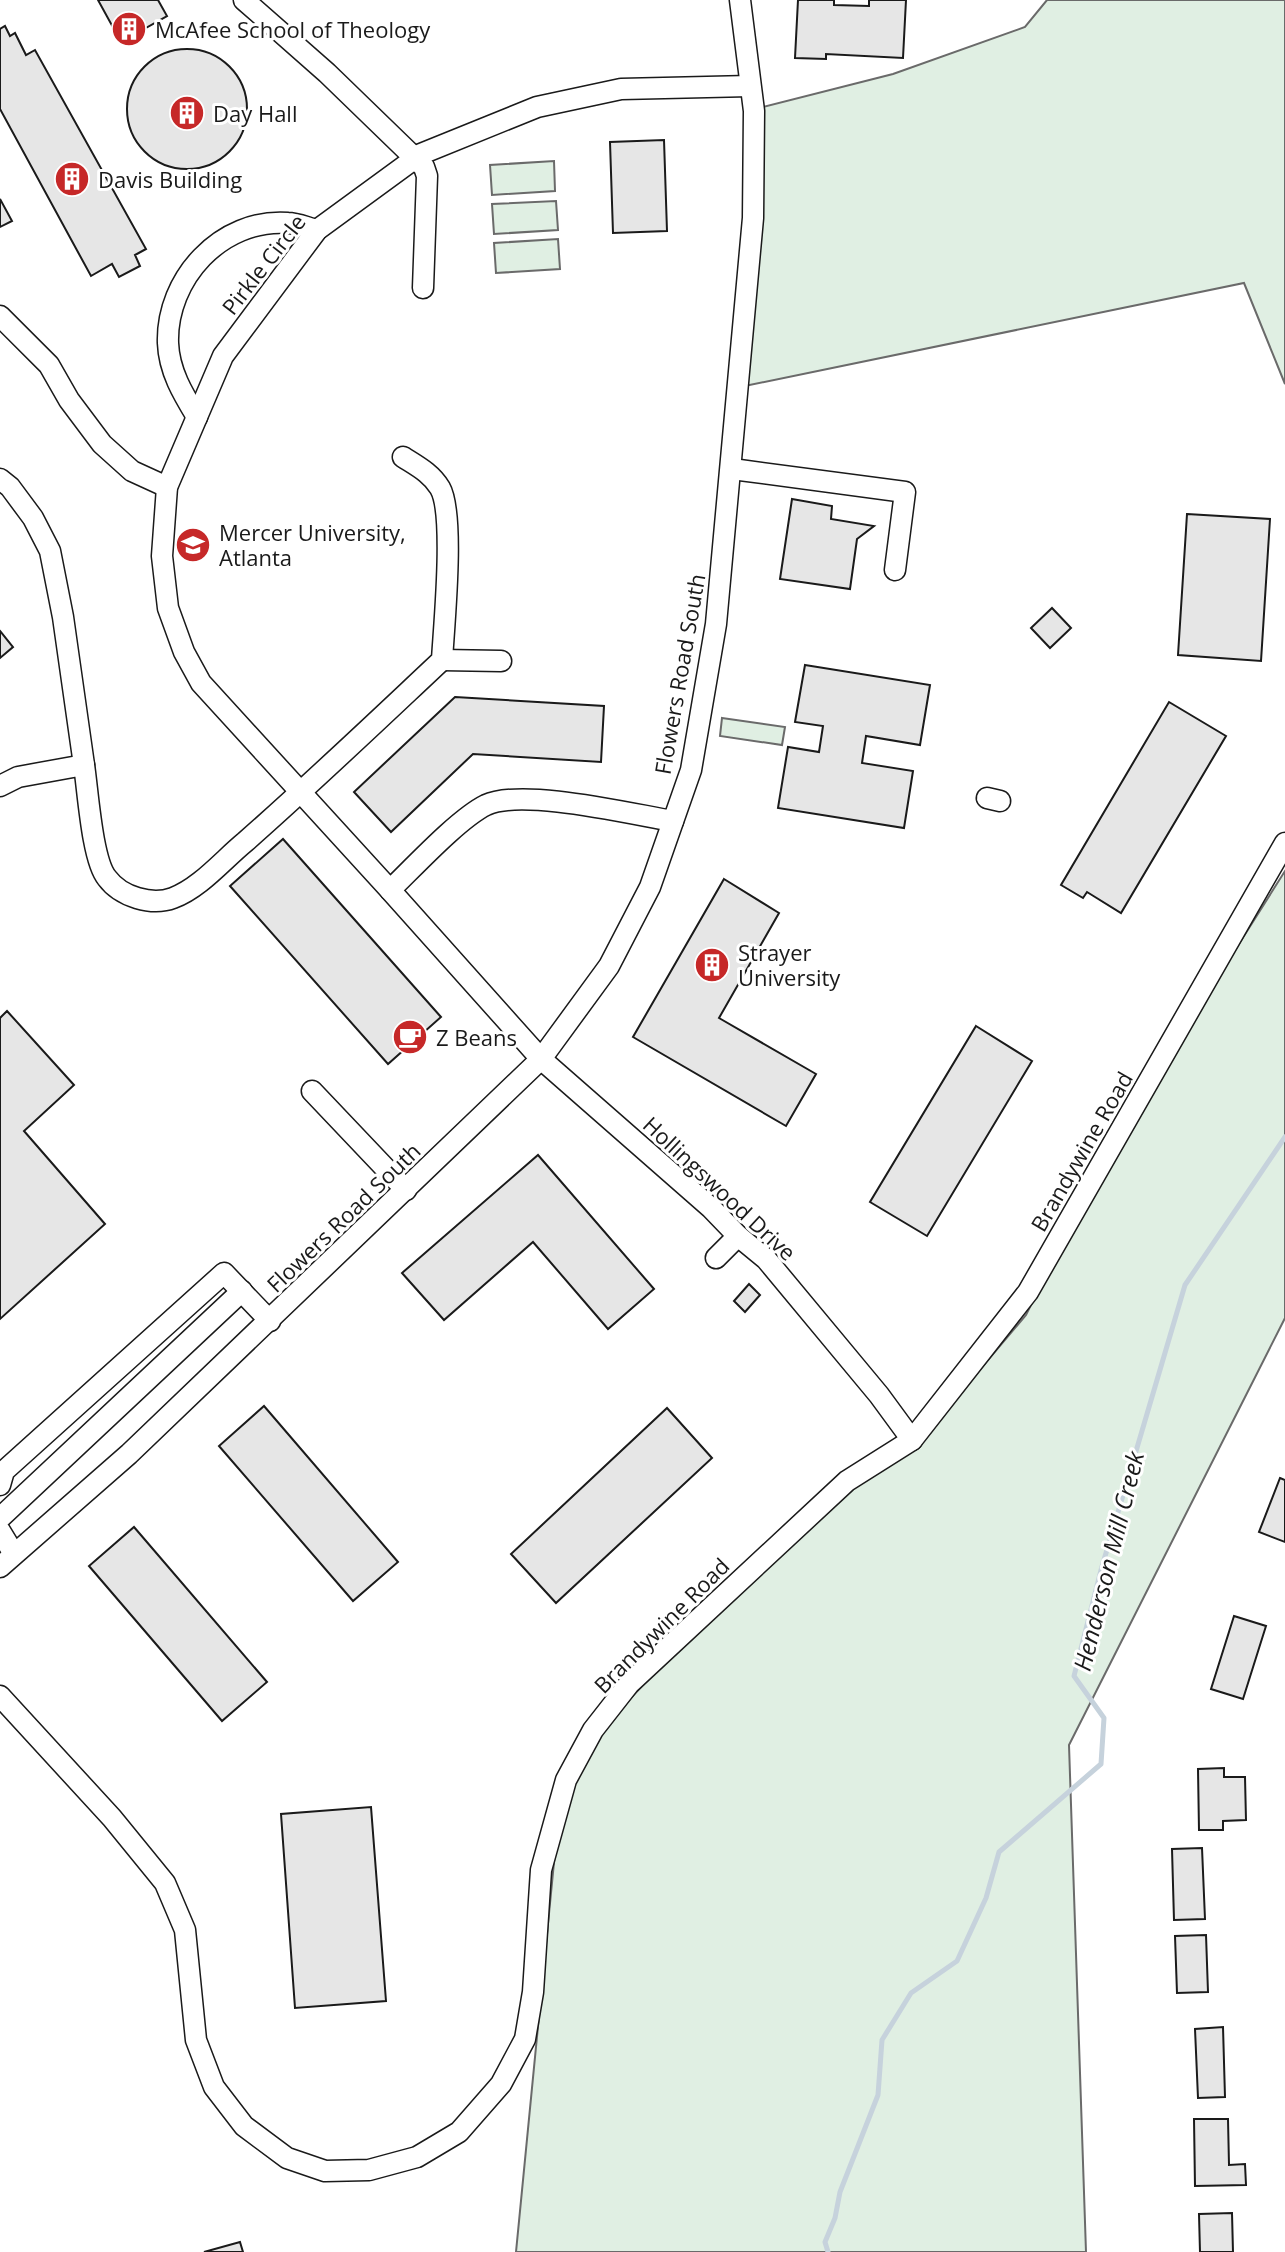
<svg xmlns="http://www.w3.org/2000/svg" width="1285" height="2252" font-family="'Open Sans',sans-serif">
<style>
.green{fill:#e0efe3;stroke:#6a6a6a;stroke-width:2}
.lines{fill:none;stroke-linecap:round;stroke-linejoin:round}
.stream{stroke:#c6d2dc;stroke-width:5}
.building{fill:#e6e6e6;stroke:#1a1a1a;stroke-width:2}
.minor-casing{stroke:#1a1a1a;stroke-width:23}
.minor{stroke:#fff;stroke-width:20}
.labels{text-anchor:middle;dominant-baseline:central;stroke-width:6;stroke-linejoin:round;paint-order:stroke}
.poi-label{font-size:22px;fill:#1a1a1a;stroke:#fff;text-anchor:start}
.street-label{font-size:22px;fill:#1a1a1a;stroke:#fff}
.water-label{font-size:24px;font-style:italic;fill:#1a1a1a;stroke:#fff}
</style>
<rect width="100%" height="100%" fill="#fff"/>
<!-- green -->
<g class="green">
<polygon points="1047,0 1285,0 1285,384 1244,283 735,388 759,108 893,74 1025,27"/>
<polygon points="554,161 555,191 492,195 490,165"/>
<polygon points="556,201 558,230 494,234 492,204"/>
<polygon points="558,239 560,269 496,273 494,243"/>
<polygon points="722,718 785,727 782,745 720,736"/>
<polygon points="1285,871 1285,1318 1069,1745 1086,2252 516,2252 555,1852 571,1771 629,1700 715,1607 851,1481 939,1418 1026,1315 1106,1154"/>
</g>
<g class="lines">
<!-- stream -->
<polyline class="stream" points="828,2252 825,2242 835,2218 840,2192 878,2095 882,2040 911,1993 957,1961 986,1898 999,1852 1101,1764 1104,1718 1074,1676 1101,1570 1185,1285 1285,1137"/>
</g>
<!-- building -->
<g class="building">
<polygon points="98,0 158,0 167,16 121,42"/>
<polygon points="798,0 834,0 834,5 869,6 869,0 906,0 903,58 826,54 826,59 795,58"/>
<polygon points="5,26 10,36 15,33 26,55 35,50 146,249 135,255 140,266 119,277 112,264 91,276 0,109 0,29"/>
<circle cx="187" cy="109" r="60"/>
<polygon points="664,140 667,231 613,233 610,142"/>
<polygon points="0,199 12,221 0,227"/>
<polygon points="792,499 832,506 831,519 874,526 857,539 850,589 780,579"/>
<polygon points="1187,514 1270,519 1261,661 1178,655"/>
<polygon points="1052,608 1071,628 1050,648 1031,628"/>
<polygon points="0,631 13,647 0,658"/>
<polygon points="805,665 930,685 920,745 866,736 862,763 913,771 904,828 778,808 788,747 819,752 823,726 795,722"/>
<polygon points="455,697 604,706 601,762 473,754 391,832 354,792"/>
<polygon points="1169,702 1226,736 1121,913 1087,892 1083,898 1061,885"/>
<polygon points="283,839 441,1017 388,1064 230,886"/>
<polygon points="724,879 779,913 719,1018 816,1074 786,1126 633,1037"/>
<polygon points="7,1011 74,1085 24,1131 105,1224 0,1319 0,1018"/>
<polygon points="976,1026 1032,1061 927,1236 870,1202"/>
<polygon points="538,1155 654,1289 608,1329 533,1242 444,1320 402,1273"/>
<polygon points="749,1284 760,1295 745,1312 734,1301"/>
<polygon points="264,1406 398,1562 353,1601 219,1446"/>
<polygon points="667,1408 712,1458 556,1603 511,1554"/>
<polygon points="1280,1478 1285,1480 1285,1542 1259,1532"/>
<polygon points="134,1527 267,1682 222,1721 89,1566"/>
<polygon points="1234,1616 1266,1626 1243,1699 1211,1689"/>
<polygon points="1224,1768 1224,1777 1245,1777 1246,1820 1223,1821 1223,1830 1199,1830 1198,1769"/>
<polygon points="371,1807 386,2001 295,2008 281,1814"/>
<polygon points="1202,1848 1205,1919 1174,1920 1172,1849"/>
<polygon points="1206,1935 1208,1992 1177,1993 1175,1936"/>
<polygon points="1223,2027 1225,2097 1198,2098 1195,2029"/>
<polygon points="1194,2119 1228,2119 1229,2165 1245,2164 1246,2185 1195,2186"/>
<polygon points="1232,2213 1233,2252 1200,2252 1199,2214"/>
<polygon points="240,2242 243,2252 204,2252"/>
</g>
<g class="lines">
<!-- minor casing -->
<g class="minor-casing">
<g id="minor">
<polyline points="244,0 327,73 424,167 427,176 423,288"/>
<polyline points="0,316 49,365 69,400 102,444 132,471 167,487"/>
<path d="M197,417C183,394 169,371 168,343C166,279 221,218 288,223C297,223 308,228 317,230"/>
<polyline points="732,469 905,492 895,570"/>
<polyline points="0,479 10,487 33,518 50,551 63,617 84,765"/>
<polyline points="442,660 501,661"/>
<path d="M0,786L18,777L84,765C88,791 92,860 107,878C121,897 152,906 173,898C200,888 223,860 245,842C312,783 377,721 442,660C444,625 455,514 440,488C431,473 417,466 403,457"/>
<polyline points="987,798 1000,801"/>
<path d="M673,821C631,814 522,788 486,805C458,819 414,867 390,890L201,683L184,652L168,608L162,556L167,487L223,356L317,230L421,154L537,107L621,89L750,86"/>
<polyline points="390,890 541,1059 711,1208 738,1236 766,1259 879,1395 912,1440"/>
<polyline points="312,1091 406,1190"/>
<polyline points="716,1258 738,1236"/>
<polyline points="0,1485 4,1471 224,1273 270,1321"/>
<polyline points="0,1518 242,1291"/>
<polyline points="0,1531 14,1554"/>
<polyline points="0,1567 129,1454 541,1059 609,966 650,887 691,770 716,624 753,218 754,111 740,0"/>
<polyline points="0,1696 112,1818 165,1883 185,1930 196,2040 214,2087 244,2126 287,2158 325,2171 369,2170 417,2157 459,2132 501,2084 525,2039 533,1992 541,1870 566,1780 593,1730 629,1684 847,1481 912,1440 1028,1292 1285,843"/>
</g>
</g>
<!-- minor -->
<use href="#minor" class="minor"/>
</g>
<!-- icons -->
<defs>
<g id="building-disc" transform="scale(1.8)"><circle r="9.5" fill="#c62828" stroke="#fff"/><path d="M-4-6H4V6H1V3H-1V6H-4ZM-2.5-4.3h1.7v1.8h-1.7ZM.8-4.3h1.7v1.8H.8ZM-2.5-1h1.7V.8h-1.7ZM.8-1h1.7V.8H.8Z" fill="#fff"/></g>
<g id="university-disc" transform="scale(1.8)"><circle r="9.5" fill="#c62828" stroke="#fff"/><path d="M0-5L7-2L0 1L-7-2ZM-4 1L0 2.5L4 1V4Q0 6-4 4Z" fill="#fff"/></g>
<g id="cafe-disc" transform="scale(1.8)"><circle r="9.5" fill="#c62828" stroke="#fff"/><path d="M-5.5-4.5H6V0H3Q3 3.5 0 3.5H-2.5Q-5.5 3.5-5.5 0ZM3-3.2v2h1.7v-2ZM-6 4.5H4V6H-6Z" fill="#fff"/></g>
</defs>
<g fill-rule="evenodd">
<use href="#building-disc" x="129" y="29"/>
<use href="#building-disc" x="187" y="113"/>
<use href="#building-disc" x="72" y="179"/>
<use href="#university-disc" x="193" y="545"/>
<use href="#building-disc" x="712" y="965"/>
<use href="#cafe-disc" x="410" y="1037"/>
</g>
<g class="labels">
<!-- poi labels -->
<g class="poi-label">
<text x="155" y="29">McAfee School of Theology</text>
<text x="213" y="113">Day Hall</text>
<text x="98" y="179">Davis Building</text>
<text x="219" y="532">Mercer University,<tspan x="219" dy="25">Atlanta</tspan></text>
<text x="738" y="952">Strayer<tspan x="738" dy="25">University</tspan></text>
<text x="436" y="1037">Z Beans</text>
</g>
<!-- street labels -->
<g class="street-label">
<text transform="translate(263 264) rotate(-52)">Pirkle Circle</text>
<text transform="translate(679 674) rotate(-80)">Flowers Road South</text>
<text transform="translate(1081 1151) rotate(-60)">Brandywine Road</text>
<text transform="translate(720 1188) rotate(43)">Hollingswood Drive</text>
<text transform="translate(343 1217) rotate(-44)">Flowers Road South</text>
<text transform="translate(661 1625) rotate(-45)">Brandywine Road</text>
</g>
<!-- water labels -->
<g class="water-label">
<text transform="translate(1108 1561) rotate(-76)">Henderson Mill Creek</text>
</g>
</g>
</svg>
